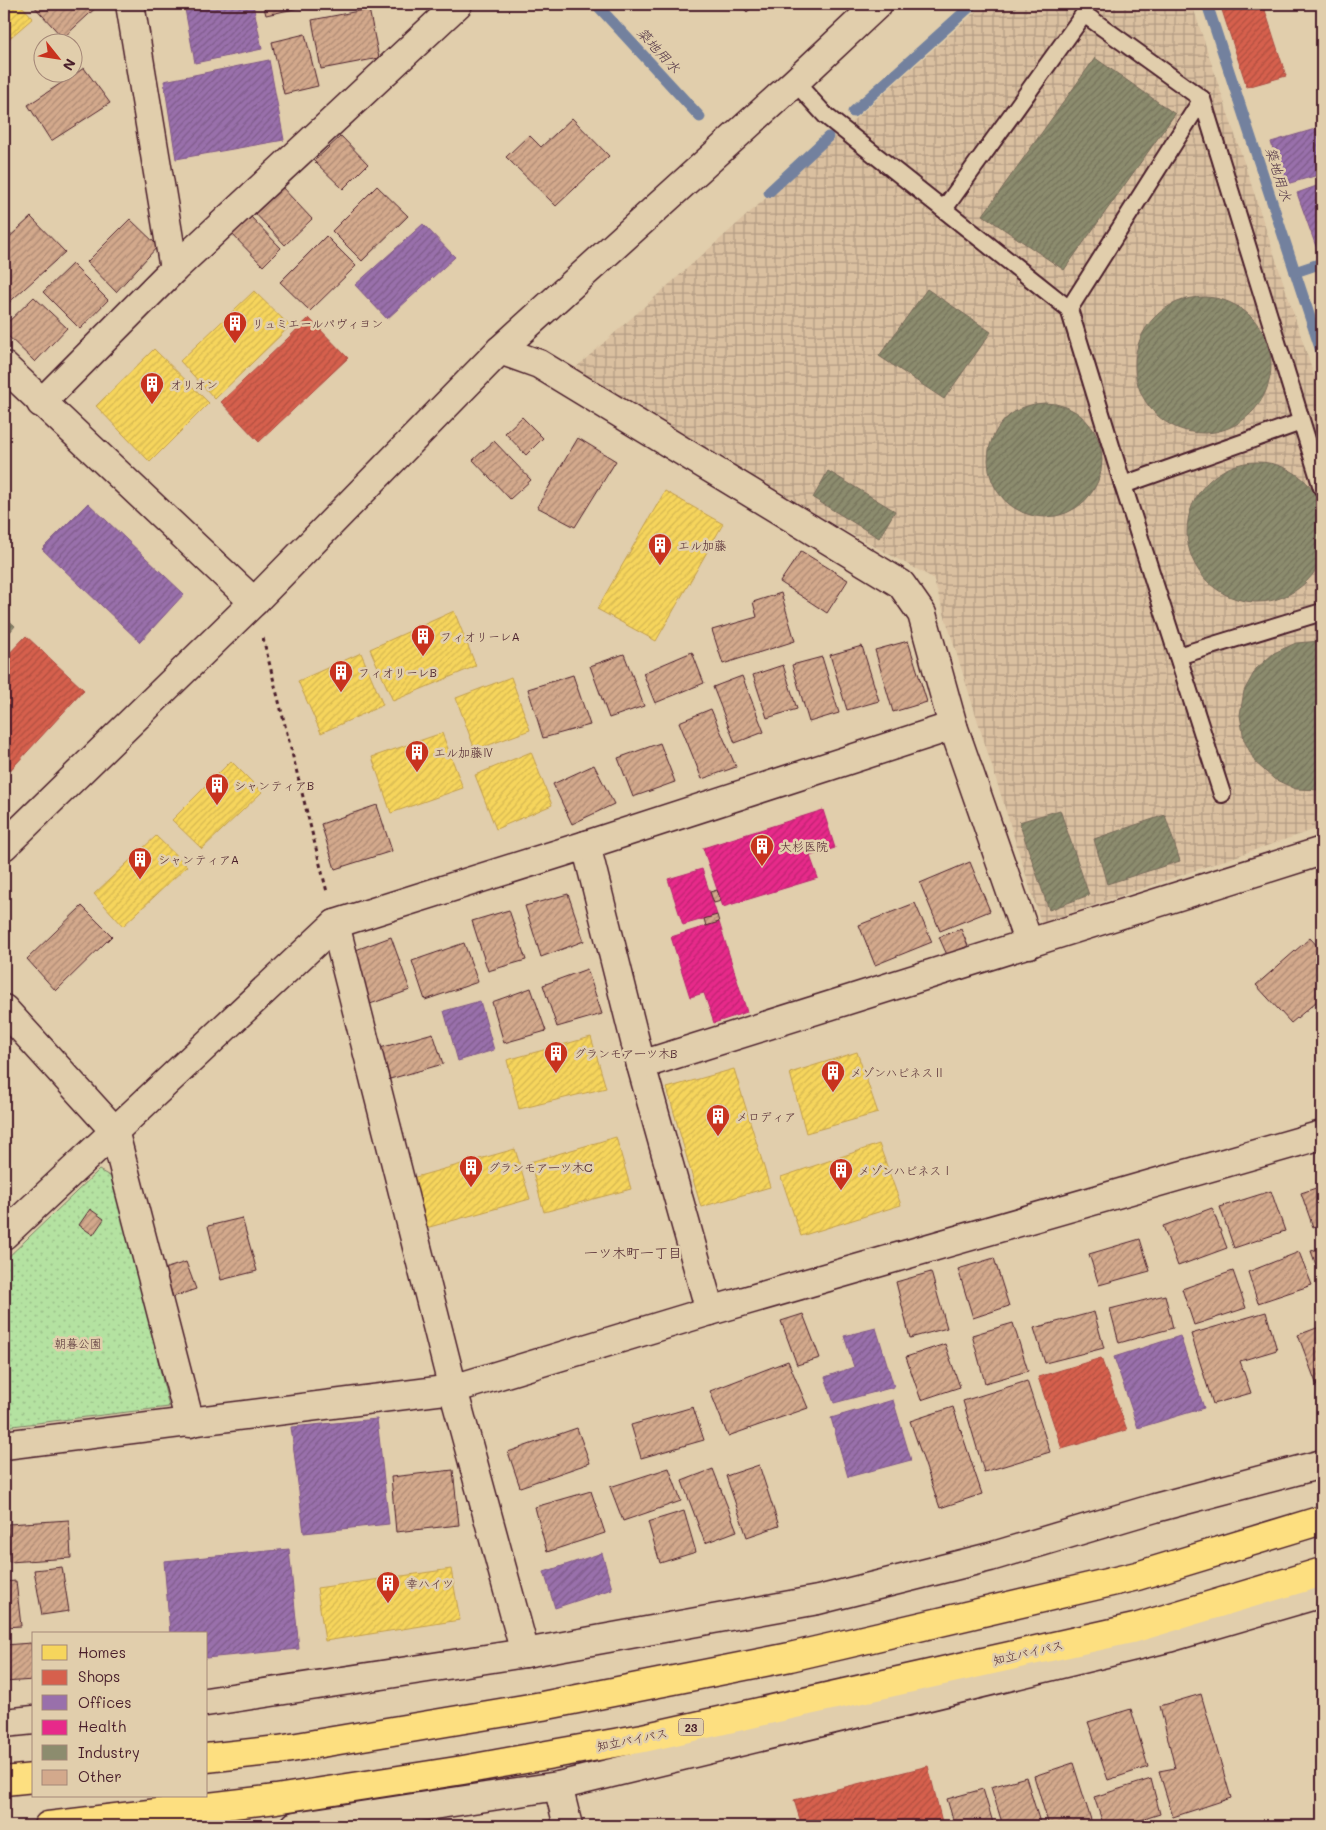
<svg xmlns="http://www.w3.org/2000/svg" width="1326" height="1830" font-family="Mali,'Klee One',sans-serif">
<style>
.industrial{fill:url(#industrial-grid)}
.grass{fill:url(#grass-dots);stroke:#7f8066}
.homes{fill:url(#homes-hatch);stroke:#c29e4d}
.shops{fill:url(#shops-hatch);stroke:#ac4c43}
.offices{fill:url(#offices-hatch);stroke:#815885}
.health{fill:url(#health-hatch);stroke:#b8266e}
.industry{fill:url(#industry-hatch);stroke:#786b5a}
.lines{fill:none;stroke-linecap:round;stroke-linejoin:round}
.stream{stroke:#73819e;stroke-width:11}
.building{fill:url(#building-hatch);stroke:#4a1f2b}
.lane-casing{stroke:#4a1f2b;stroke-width:20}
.street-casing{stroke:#4a1f2b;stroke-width:31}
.secondary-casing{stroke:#4a1f2b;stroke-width:31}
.highway-casing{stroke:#4a1f2b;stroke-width:31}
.path{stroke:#4a1f2b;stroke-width:3;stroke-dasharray:4 4;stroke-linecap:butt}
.lane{stroke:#e1ceac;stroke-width:16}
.street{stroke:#e1ceac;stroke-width:28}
.secondary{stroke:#e1ceac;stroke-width:28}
.highway{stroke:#fddf80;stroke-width:28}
.labels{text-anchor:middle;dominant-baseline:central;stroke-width:5;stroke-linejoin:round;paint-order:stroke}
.shield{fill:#e1ceac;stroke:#775452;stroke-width:1}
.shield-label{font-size:11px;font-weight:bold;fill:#4a1f2b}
.poi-label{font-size:12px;fill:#4a1f2b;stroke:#e1ceac;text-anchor:start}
.park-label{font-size:12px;fill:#553237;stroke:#e1ceac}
.street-label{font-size:12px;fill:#4a1f2b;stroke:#e1ceac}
.water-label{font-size:14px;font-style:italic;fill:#543748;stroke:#e1ceac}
.neighbourhood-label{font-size:14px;fill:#4a1f2b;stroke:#e1ceac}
</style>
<defs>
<pattern id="industrial-grid" width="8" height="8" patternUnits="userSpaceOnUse" patternTransform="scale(1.25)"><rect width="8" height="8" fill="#dac0a0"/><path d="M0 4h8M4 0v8" fill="none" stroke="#b39b83"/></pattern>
<pattern id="grass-dots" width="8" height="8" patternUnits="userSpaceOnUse" patternTransform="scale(1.25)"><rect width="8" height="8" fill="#b4e2a1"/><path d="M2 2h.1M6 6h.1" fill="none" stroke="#9cc18b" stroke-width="1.8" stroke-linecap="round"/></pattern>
<pattern id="homes-hatch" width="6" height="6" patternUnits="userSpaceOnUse" patternTransform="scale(1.25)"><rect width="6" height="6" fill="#f6d55c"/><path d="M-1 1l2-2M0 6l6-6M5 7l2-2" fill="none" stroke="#d4b650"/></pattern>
<pattern id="shops-hatch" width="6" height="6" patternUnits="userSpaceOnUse" patternTransform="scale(1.25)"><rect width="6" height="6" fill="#d6604d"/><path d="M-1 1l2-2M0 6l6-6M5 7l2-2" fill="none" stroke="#b04f40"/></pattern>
<pattern id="offices-hatch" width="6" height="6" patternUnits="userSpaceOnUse" patternTransform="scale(1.25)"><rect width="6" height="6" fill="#9970ab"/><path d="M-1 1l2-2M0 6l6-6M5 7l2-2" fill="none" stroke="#7f5b8b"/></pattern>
<pattern id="health-hatch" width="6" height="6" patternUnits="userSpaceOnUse" patternTransform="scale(1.25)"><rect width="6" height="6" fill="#e7298a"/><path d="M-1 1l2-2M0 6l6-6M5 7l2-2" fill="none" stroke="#bd2371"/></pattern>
<pattern id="industry-hatch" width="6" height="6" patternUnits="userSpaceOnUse" patternTransform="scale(1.25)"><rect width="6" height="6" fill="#8c8c6e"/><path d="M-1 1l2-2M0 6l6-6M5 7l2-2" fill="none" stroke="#74725b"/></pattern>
<pattern id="building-hatch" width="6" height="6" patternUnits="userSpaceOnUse" patternTransform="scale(1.25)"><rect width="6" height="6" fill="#d3a98c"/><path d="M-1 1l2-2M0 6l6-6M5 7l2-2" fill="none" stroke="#ad8973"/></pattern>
</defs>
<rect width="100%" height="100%" fill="#e1ceac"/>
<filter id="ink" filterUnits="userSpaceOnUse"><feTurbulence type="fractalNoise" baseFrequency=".02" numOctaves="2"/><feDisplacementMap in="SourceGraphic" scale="10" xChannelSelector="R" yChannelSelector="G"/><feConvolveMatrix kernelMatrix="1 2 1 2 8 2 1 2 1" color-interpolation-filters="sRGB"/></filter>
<g filter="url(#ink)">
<!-- industrial -->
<polygon class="industrial" points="984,4 1192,4 1322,400 1322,827 1041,923 933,578 563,379"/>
<!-- grass -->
<polygon class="grass" points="99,1170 115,1179 169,1407 4,1427 4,1261"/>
<!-- homes -->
<g class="homes">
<polygon points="4,4 20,4 33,18 4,43"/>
<polygon points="254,291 290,326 215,399 180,361"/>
<polygon points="154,349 209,403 150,462 96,406"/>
<polygon points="665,491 723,524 656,641 597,609"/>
<polygon points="454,611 476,666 393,701 370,649"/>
<polygon points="361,653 383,705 321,733 298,681"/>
<polygon points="511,677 530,730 475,750 456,698"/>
<polygon points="442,733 463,788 391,813 372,757"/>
<polygon points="531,752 552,805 496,829 475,775"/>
<polygon points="231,761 262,792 202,849 172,820"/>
<polygon points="156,836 187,866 123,926 94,894"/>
<polygon points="591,1037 606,1088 519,1109 507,1060"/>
<polygon points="857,1052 878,1113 806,1133 790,1073"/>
<polygon points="734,1069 770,1187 701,1207 667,1088"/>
<polygon points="616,1137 631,1189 544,1212 530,1162"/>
<polygon points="879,1144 901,1205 801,1236 781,1177"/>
<polygon points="515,1149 530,1199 426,1228 412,1178"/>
<polygon points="451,1569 460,1620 325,1641 317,1588"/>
</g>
<!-- shops -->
<g class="shops">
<polygon points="1220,4 1263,4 1286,76 1247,87"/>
<polygon points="309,318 348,358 259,442 221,402"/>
<polygon points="26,636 84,690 4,777 4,659"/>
<polygon points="1101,1358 1127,1430 1062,1449 1038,1377"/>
<polygon points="928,1766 943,1826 802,1826 794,1800"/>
</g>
<!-- offices -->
<g class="offices">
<polygon points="184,4 253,4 262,49 195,63"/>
<polygon points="269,60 284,140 176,159 164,81"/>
<polygon points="1322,127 1322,174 1283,185 1271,142"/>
<polygon points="1322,184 1322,254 1319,255 1297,193"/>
<polygon points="423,224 455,257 387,319 355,285"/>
<polygon points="88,503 184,594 140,642 42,549"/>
<polygon points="480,1001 494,1050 458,1061 444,1011"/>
<polygon points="876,1328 894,1387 834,1403 825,1377 854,1367 844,1336"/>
<polygon points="1180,1336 1204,1408 1138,1428 1114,1357"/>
<polygon points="893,1400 911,1460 848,1477 831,1418"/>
<polygon points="377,1419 389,1524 304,1533 291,1427"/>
<polygon points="289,1549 299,1649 206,1658 206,1634 170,1634 164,1561"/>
<polygon points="602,1553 612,1589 555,1608 544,1572"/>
</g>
<!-- health -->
<g class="health">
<polygon points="823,810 835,848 810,856 818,878 723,907 703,848"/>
<polygon points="702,869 717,915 683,925 668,879"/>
<polygon points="719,922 747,1012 714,1023 704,993 690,997 671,937"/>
</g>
<!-- industry -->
<g class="industry">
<polygon points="1095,58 1175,114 1064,270 983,215"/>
<polygon points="927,289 991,332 944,399 879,356"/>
<circle cx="1203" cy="365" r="68"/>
<circle cx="1045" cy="460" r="57"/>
<circle cx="1257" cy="532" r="70"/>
<polygon points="828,471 895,511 879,538 813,498"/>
<polygon points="4,616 15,626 4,639"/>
<polygon points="1321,641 1322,790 1296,789 1274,779 1255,762 1244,740 1240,715 1244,691 1256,669 1274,653 1296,643"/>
<polygon points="1060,810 1089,895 1049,910 1019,822"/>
<polygon points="1165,815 1180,861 1107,884 1094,839"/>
</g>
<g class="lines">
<!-- stream -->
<g class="stream">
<polyline points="596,4 700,117"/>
<polyline points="1207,4 1322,354"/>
<polyline points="853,112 973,4"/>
<polyline points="769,192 828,137"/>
<polyline points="1295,272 1322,263"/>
</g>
</g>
<!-- building -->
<g class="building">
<polygon points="32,4 100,4 63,38"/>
<polygon points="263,4 313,4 313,5 266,15"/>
<polygon points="739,4 756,4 747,12"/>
<polygon points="369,9 379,58 321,69 312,20"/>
<polygon points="305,34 318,86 284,94 272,42"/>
<polygon points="84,68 110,103 51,141 28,105"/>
<polygon points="572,118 609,156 556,206 506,157 529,135 541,147"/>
<polygon points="341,136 368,164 343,189 314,161"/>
<polygon points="280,185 312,219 285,245 252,210"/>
<polygon points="377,186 408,216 362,261 332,231"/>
<polygon points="248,214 281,248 263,266 229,231"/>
<polygon points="31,217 65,252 4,307 4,242"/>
<polygon points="130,219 158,246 116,292 87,262"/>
<polygon points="326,236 356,266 310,311 280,282"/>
<polygon points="72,264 108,300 80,329 43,292"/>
<polygon points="34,297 67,328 35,362 4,332 4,326"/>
<polygon points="522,417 543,438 526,455 505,433"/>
<polygon points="578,438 616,461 575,527 537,507"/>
<polygon points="494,441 531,480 510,499 473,460"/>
<polygon points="801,551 848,580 827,613 780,582"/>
<polygon points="781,593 795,641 723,664 712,630 757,617 753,602"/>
<polygon points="908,641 927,702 893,712 875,650"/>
<polygon points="862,646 879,701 847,710 830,655"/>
<polygon points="692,652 704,683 655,703 643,673"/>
<polygon points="624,654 644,706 609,718 590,666"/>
<polygon points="822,657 839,713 809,722 792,665"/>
<polygon points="783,665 797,709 767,718 753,675"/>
<polygon points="573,675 590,725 543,738 528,689"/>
<polygon points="742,676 764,732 735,743 713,687"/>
<polygon points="711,709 736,767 702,779 679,722"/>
<polygon points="660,743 675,782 633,797 618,758"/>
<polygon points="594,765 614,804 572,824 553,784"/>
<polygon points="377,805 392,851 335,869 321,824"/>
<polygon points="970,862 990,911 940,931 920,883"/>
<polygon points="717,890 721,901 714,903 710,892"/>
<polygon points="568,894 584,941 541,957 525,906"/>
<polygon points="915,903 932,942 875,965 859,925"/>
<polygon points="82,906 112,936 56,991 27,959"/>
<polygon points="509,910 526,960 488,971 472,921"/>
<polygon points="717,915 719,922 706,926 704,919"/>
<polygon points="961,929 968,946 947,955 939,937"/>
<polygon points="391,937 410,990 370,1004 353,951"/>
<polygon points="1310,938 1322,951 1322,997 1291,1023 1256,985"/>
<polygon points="464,943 478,982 425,1000 412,961"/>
<polygon points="587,969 602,1014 557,1027 543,985"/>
<polygon points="531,988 546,1031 504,1043 492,1002"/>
<polygon points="433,1033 443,1064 390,1079 380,1048"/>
<polygon points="1322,1186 1322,1224 1313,1227 1301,1193"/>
<polygon points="1271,1191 1285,1231 1234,1248 1220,1207"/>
<polygon points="1212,1208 1227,1248 1178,1266 1163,1226"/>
<polygon points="90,1209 104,1219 93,1235 79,1225"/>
<polygon points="242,1218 257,1271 221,1280 208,1226"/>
<polygon points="1140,1239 1150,1271 1099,1285 1089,1254"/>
<polygon points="1322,1248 1322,1282 1311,1251"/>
<polygon points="1299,1252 1312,1285 1258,1303 1248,1272"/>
<polygon points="994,1258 1009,1306 973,1318 958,1269"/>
<polygon points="186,1262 196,1289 173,1297 164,1269"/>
<polygon points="1233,1271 1246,1308 1194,1325 1182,1289"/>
<polygon points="931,1272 947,1328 910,1338 896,1282"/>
<polygon points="1165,1295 1173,1328 1119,1343 1110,1309"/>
<polygon points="1094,1312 1104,1348 1045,1363 1034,1328"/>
<polygon points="1266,1312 1277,1350 1240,1361 1251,1393 1213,1404 1191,1334"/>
<polygon points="803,1314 820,1358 797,1365 781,1321"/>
<polygon points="1013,1323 1028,1371 985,1383 972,1335"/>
<polygon points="1322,1326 1322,1390 1319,1391 1298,1335"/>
<polygon points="945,1344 960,1387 921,1400 906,1357"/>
<polygon points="788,1361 808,1408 728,1436 710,1391"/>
<polygon points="1027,1381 1050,1452 984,1472 963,1401"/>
<polygon points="693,1407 704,1440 641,1458 631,1425"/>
<polygon points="953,1407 982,1494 940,1508 910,1421"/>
<polygon points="577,1428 590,1463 520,1487 508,1452"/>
<polygon points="759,1465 779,1526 747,1537 726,1476"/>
<polygon points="669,1468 681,1501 623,1521 610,1487"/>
<polygon points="713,1469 737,1531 705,1543 682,1481"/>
<polygon points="453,1470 459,1525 396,1532 391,1477"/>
<polygon points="591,1491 605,1533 547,1552 535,1507"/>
<polygon points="684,1511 696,1552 660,1563 648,1522"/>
<polygon points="69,1520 71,1558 9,1562 8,1524"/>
<polygon points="62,1567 69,1611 42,1615 34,1570"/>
<polygon points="16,1581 21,1626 4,1627 4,1582"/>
<polygon points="31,1643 34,1680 4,1682 4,1645"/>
<polygon points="1201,1694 1231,1798 1173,1817 1159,1771 1175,1768 1160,1706"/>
<polygon points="1131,1709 1148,1767 1108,1780 1088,1722"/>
<polygon points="1073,1763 1093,1826 1049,1826 1034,1776"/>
<polygon points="1026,1777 1041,1826 1003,1826 991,1787"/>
<polygon points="1151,1779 1160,1814 1122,1826 1104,1826 1094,1797"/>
<polygon points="983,1789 994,1826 955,1826 947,1799"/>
</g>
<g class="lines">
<!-- lane casing -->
<g class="lane-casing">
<g id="lane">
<polyline points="795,82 826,116 1069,309 1123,485 1222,794"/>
<polyline points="944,209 1084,14 1202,99 1322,488"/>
<polyline points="1069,309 1202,99"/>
<polyline points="1123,485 1301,422"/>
<polyline points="1178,656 1322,612"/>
</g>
</g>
<!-- street casing -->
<g class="street-casing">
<g id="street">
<polyline points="174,269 458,4"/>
<polyline points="500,350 539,364 901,584 922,614 953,726 1029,944"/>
<polyline points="41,403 174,269 130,4"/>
<polyline points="586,845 641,1065 710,1311"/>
<polyline points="335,924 453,1389 525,1653"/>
<polyline points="4,1009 114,1130 190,1423"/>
<polyline points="641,1065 1322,851"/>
<polyline points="4,1235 335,924 586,845 953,726"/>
<polyline points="4,1445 453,1389 710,1311 1322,1135"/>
<polyline points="206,1702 525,1653 818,1600 990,1557 1155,1508 1322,1464"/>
<polyline points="4,1723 34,1720"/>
<polyline points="558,1786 568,1826"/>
<polyline points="295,1826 558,1786 1168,1638 1322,1593"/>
</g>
</g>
<!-- secondary casing -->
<g class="secondary-casing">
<g id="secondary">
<polyline points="4,366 254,602"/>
<polyline points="4,846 254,602 500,350 795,82 878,4"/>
</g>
</g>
<!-- highway casing -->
<g class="highway-casing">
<g id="highway">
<polyline points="206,1758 279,1750 542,1706 790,1657 1137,1576 1322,1520"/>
<polyline points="4,1781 34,1778"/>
<polyline points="48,1826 276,1799 463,1770 643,1738 1135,1628 1322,1572"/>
</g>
</g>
<!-- path -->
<polyline class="path" points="263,638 327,892"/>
<!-- lane -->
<use href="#lane" class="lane"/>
<!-- street -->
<use href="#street" class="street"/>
<!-- secondary -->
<use href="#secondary" class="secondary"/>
<!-- highway -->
<use href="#highway" class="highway"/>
</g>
</g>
<!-- icons -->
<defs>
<g id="building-pin" transform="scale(1.25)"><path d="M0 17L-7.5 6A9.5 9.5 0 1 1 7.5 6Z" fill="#c8321e" stroke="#e1ceac"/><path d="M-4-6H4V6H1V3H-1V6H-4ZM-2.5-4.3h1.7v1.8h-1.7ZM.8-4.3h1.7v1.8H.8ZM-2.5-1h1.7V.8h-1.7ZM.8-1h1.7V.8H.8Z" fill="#fff"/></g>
</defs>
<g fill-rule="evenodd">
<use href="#building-pin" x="235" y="323"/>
<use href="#building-pin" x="152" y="384"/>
<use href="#building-pin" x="660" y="545"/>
<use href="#building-pin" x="423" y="636"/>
<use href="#building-pin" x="341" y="672"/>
<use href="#building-pin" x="417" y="752"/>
<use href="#building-pin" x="217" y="785"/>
<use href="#building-pin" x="762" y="846"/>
<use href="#building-pin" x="140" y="859"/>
<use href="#building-pin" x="556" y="1053"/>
<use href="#building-pin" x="833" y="1072"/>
<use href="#building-pin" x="718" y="1116"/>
<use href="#building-pin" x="471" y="1167"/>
<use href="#building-pin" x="841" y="1170"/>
<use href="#building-pin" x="388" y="1583"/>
</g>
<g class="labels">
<!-- shield labels -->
<rect class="shield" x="678.5" y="1718.5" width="25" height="17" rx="4"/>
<g class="shield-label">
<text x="691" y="1727">23</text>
</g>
<!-- poi labels -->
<g class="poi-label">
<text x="252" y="323">リュミエールパヴィヨン</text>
<text x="170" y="384">オリオン</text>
<text x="678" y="545">エル加藤</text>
<text x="440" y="636">フィオリーレA</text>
<text x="358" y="672">フィオリーレB</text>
<text x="434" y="752">エル加藤Ⅳ</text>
<text x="234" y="785">シャンティアB</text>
<text x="780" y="846">大杉医院</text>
<text x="158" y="859">シャンティアA</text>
<text x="574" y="1053">グランモア一ツ木B</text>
<text x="850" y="1072">メゾンハピネスⅡ</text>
<text x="736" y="1116">メロディア</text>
<text x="488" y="1167">グランモア一ツ木C</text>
<text x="858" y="1170">メゾンハピネスⅠ</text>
<text x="406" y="1583">幸ハイツ</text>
</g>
<!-- park labels -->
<g class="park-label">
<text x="78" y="1343">朝暮公園</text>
</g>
<!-- street labels -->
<g class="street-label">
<text transform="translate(1028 1652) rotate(-13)">知立バイパス</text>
<text transform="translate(632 1739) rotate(-11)">知立バイパス</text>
</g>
<!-- water labels -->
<g class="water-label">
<text transform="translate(659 50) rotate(47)">築地用水</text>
<text transform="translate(1279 174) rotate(72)">築地用水</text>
</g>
<!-- neighbourhood labels -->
<g class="neighbourhood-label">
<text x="633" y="1252">一ツ木町一丁目</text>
</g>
</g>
<!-- margin -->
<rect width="1326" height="1830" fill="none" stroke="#e1ceac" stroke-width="20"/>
<rect x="10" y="10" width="1306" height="1810" fill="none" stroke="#4a1f2b" stroke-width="2" filter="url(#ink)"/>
<!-- legend -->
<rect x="32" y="1632" width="175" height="165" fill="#e1ceac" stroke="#a58878"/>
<rect x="42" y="1645" width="25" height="15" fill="#f6d55c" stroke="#a58878"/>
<text x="78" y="1658" font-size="15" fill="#4a1f2b">Homes</text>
<rect x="42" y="1670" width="25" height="15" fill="#d6604d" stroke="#a58878"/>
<text x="78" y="1682" font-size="15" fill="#4a1f2b">Shops</text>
<rect x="42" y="1695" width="25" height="15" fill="#9970ab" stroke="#a58878"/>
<text x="78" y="1708" font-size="15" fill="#4a1f2b">Offices</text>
<rect x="42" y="1720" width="25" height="15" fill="#e7298a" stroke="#a58878"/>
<text x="78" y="1732" font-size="15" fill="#4a1f2b">Health</text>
<rect x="42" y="1745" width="25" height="15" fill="#8c8c6e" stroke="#a58878"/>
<text x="78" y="1758" font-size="15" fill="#4a1f2b">Industry</text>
<rect x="42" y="1770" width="25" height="15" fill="#d3a98c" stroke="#a58878"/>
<text x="78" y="1782" font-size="15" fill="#4a1f2b">Other</text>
<!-- north arrow -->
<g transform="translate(58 58) rotate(120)"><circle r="24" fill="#e1ceac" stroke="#a58878"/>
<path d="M0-4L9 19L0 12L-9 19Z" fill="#c8321e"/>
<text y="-8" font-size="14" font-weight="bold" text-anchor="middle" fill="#4a1f2b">N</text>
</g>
</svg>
